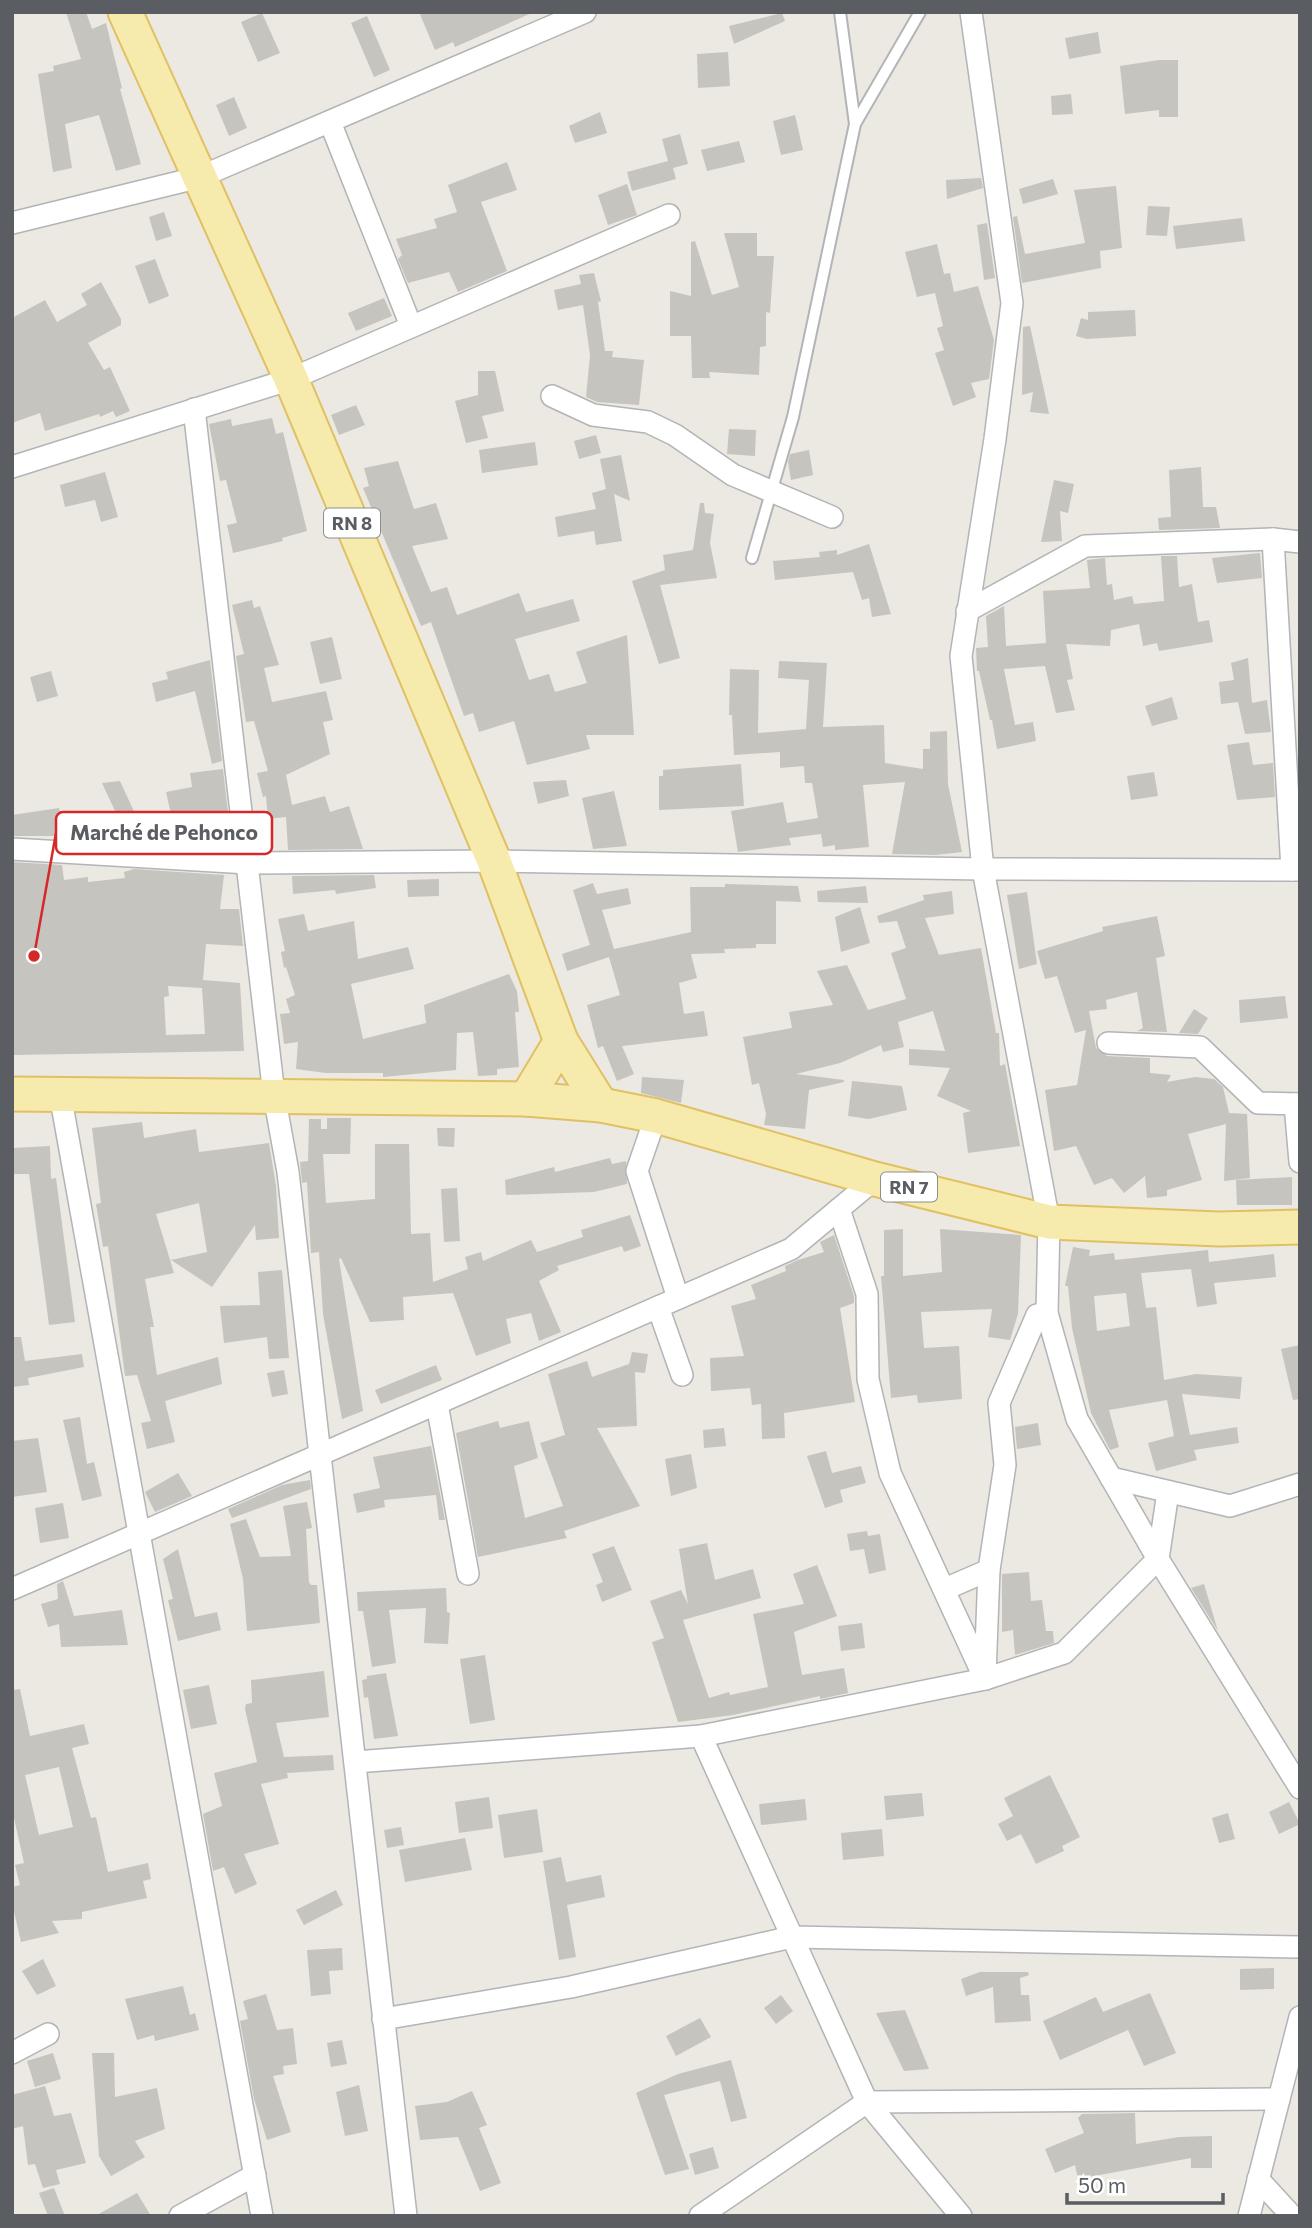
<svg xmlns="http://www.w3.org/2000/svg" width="1312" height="2228" font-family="Commissioner,sans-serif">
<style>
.building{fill:#c6c4be;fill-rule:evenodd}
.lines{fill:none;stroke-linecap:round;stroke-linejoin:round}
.service-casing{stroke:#b2b4b7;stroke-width:14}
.minor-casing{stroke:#b2b4b7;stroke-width:24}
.primary-casing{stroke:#e1c064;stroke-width:37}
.service{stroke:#fff;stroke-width:10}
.minor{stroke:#fff;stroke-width:21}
.primary{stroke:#f6ebac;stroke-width:33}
.labels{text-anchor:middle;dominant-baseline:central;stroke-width:5;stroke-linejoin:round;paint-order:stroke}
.shield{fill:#fff;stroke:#8c8e90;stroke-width:2}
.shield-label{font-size:18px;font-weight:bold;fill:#5a5d61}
.leader{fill:none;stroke:#d62828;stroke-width:2.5}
.callout-dot{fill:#d62828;stroke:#fff;stroke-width:2.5}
.callout{fill:#fff;stroke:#d62828;stroke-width:2.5}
.callout-label{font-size:21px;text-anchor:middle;font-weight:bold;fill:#5a5d61}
</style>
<rect width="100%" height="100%" fill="#ebe9e1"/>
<!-- building -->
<g class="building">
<polygon points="66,12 86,12 92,29 106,23 122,88 120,89 141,164 116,171 99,115 65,124 72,168 53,172 38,74 54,71 53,66 81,59"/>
<polygon points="419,12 534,12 455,47 453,42 435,50"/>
<polygon points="262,13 280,53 258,62 241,22"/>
<polygon points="782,13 785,21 734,44 729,26"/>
<polygon points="367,16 390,70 374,77 351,23"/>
<polygon points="1098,32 1101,53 1069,59 1065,38"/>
<polygon points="728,52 730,86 698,88 697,54"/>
<polygon points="1159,60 1178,60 1178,117 1159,117 1159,110 1125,114 1120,66"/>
<polygon points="1071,94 1073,114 1052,115 1051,96"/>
<polygon points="234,97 247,128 229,136 216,105"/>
<polygon points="600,112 607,133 575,143 569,126"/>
<polygon points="795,115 803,150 781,155 773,121"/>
<polygon points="680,134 688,164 673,168 676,179 632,191 627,172 668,161 662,139"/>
<polygon points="739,141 745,162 707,171 701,150"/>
<polygon points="507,162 517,190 481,202 507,271 458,292 449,272 408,283 398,259 402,255 396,239 437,228 434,219 457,212 448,185"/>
<polygon points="981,178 983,188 947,199 946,180"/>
<polygon points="1053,179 1058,194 1023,204 1019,189"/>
<polygon points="627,184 637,215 608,225 598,195"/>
<polygon points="1116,186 1122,248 1100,251 1101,268 1022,283 1013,217 1017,216 1025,254 1085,243 1074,190"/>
<polygon points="1148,206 1170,207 1167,236 1146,235"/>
<polygon points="164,212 172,236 156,241 149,217"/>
<polygon points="1242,218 1245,241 1176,249 1173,226"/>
<polygon points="987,223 995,278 984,280 977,225"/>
<polygon points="724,233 757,233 757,256 774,256 770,313 766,312 766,346 760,347 759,375 709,372 710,378 692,378 691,336 670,336 670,291 691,296 691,242 695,241 712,295 739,287"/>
<polygon points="937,244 944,274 950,273 954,292 978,286 994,340 989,379 971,383 976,397 953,406 935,353 944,350 937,328 943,326 935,293 917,297 905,252"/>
<polygon points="155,259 169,296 149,304 135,266"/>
<polygon points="594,273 601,301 598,302 605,351 613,351 612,357 644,360 639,405 597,402 586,397 590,355 583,305 558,310 554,290 581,284 579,275"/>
<polygon points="101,282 121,319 121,325 88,343 104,370 110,367 130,411 116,417 113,411 100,417 99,414 45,431 40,413 12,423 12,318 45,300 57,322 87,305 81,294"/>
<polygon points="384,298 392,316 356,331 348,313"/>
<polygon points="1135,310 1136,336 1087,339 1076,336 1081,318 1088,320 1088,312"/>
<polygon points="1030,326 1044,390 1049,414 1030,412 1033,392 1022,395 1023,327"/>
<polygon points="478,371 495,371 504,411 482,416 488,438 466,443 455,401 478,395"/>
<polygon points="356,405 365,425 339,435 331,415"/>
<polygon points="272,418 276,434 283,432 307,531 282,538 283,541 233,553 227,525 237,523 226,480 220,481 209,424 231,419 232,426"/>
<polygon points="729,429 756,430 755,456 727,454"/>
<polygon points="596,435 601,453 579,459 574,441"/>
<polygon points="535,442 538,465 482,473 479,450"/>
<polygon points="809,450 813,475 791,480 788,462 790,454"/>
<polygon points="621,455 630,501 614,494 622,541 596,545 594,531 558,537 555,517 596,509 592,493 606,489 600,459"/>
<polygon points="398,461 414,509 436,503 448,539 412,546 431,592 447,587 457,615 519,593 526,612 573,599 580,621 515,639 529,680 549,674 555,692 587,683 576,652 627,635 634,735 586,735 590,749 527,765 514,721 479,732 473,713 464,716 431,622 421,626 363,488 369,486 364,468"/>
<polygon points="1201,467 1203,507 1216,507 1220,528 1159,530 1158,518 1171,517 1169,470"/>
<polygon points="105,472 118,517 101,522 95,500 65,507 60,485"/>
<polygon points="1054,480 1074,484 1068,513 1060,511 1062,541 1041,542"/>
<polygon points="700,503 704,503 705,513 714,514 710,543 717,578 660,585 680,658 659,664 632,581 665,570 663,555 693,550"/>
<polygon points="869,544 891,614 872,617 869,598 862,600 853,572 775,580 773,561 820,557 819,552 837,550 837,555"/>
<polygon points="1260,553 1262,578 1217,583 1212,558"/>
<polygon points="1161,556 1177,556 1179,587 1192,584 1198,622 1209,620 1213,642 1159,651 1157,643 1143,646 1139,624 1111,630 1110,646 1066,644 1073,679 1067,680 1075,710 1056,713 1045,666 1004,669 1015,725 1033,722 1036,741 997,749 992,720 990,720 979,671 977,671 976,648 988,647 986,616 1004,606 1006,646 1046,643 1043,591 1090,588 1087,560 1105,558 1107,585 1112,584 1114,600 1132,596 1134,604 1164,601"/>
<polygon points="252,600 254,608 260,606 279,665 264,668 272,702 326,691 333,720 323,722 330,754 286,775 292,805 325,796 330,812 349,806 363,849 288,850 286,817 268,819 266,796 263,797 257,773 268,771 254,721 246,722 236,656 244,654 232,605"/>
<polygon points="332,637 342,679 320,684 310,642"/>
<polygon points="1248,658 1252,703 1267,700 1271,732 1245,734 1238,702 1221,704 1219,682 1234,680 1231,663"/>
<polygon points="210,660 222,761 212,764 195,691 156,702 152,683 168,679 166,672"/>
<polygon points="779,661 827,663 823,727 884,725 885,763 923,769 923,749 930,749 930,732 947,731 948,784 962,852 935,855 892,854 905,782 863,785 869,847 835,850 835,845 823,847 821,834 789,838 791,845 738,852 731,811 783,802 787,823 818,818 812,783 805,783 804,766 780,768 780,752 734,755 732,715 729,715 730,669 759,670 758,733 806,729 809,680 778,678"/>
<polygon points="51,671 58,696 37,702 30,677"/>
<polygon points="1172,697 1178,719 1152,726 1145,706"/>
<polygon points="1249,742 1253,765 1273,763 1275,797 1237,800 1227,745"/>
<polygon points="741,764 744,806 659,810 659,776 663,776 663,770"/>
<polygon points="223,769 230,830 188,838 190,846 131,843 129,825 123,828 102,783 120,781 143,831 174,828 166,792 192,787 190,773"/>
<polygon points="1154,772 1158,796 1131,800 1127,776"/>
<polygon points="566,780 569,796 538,804 533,782"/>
<polygon points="614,791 627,846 593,849 582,798"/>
<polygon points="59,808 65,836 12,836 12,815"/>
<path d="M12,862L62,865L64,880L88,877V882L125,878L124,872L134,869L224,875L220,909H239L243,946L206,944L203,980L240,983L244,1051L12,1055ZM168,986L202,988L205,1034L166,1035L164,997L169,996Z"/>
<polygon points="374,875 376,888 336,894 335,890 293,894 292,876"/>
<polygon points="439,879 439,896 408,897 407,880"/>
<polygon points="593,883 597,894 628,888 631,904 602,910 614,949 691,932 690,887 725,887 725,884 798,886 801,902 776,901 776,944 756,944 756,948 724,949 725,953 691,954 697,978 679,983 684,1014 704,1011 708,1036 622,1046 634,1074 617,1081 603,1046 598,1048 587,1005 620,995 609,957 567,971 562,954 590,945 573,890"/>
<polygon points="866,886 868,903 818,902 817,891"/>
<polygon points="952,891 954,914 925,918 939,955 981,948 996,1033 999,1033 1000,1066 1005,1064 1020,1146 968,1153 963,1113 971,1111 937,1096 950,1068 909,1065 909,1049 945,1051 933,1011 898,1022 904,1047 883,1052 881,1045 840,1063 796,1074 844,1080 844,1082 809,1090 805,1129 764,1125 766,1114 759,1083 752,1085 743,1037 792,1028 789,1012 833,1005 817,971 847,965 868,1010 906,999 891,953 906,948 897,921 879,923 877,916 924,900 923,895"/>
<polygon points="1027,892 1037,964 1019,969 1007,895"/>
<polygon points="860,907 870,943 841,952 835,917"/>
<polygon points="304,914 308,931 354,921 358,959 408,947 414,969 351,984 363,1039 426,1023 424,1005 509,974 517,991 519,1012 515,1012 519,1067 497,1069 497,1075 478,1076 473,1032 457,1033 456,1070 383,1077 383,1073 326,1073 296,1069 298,1042 284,1044 280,1014 290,1013 286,999 295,995 286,967 284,968 281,952 285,951 278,919"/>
<polygon points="1157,916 1165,956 1156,958 1167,1032 1137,1031 1143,1028 1137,992 1106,1000 1107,1009 1089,1011 1096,1048 1107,1056 1150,1058 1150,1073 1171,1075 1167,1082 1195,1077 1214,1079 1223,1087 1229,1113 1247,1114 1250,1178 1224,1181 1226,1124 1188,1134 1202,1180 1167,1190 1167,1196 1147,1198 1145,1176 1124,1193 1112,1178 1094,1185 1076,1146 1054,1151 1045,1090 1077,1085 1086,1030 1075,1033 1057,976 1045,979 1037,951 1103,931 1102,927"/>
<polygon points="1285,996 1288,1018 1240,1023 1239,1000"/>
<polygon points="1194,1009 1208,1018 1198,1034 1179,1033"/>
<polygon points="642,1077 684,1080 681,1103 641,1093"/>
<polygon points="852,1081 902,1086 907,1110 869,1119 848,1116"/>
<polygon points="327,1118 351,1118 350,1154 323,1154 326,1203 375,1199 375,1144 409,1144 411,1234 430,1233 433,1282 468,1269 465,1257 481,1252 483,1261 531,1240 537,1252 583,1237 581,1230 630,1215 641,1246 624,1252 622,1246 557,1266 559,1270 539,1281 561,1332 539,1341 531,1313 506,1319 511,1343 476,1356 453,1293 403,1297 404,1320 370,1322 341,1258 339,1259 363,1411 342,1419 323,1314 319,1252 311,1253 307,1182 302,1183 300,1162 308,1161 309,1119 321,1119 321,1129 327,1129"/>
<polygon points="142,1122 144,1138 196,1129 199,1152 269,1143 276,1186 279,1238 256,1240 255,1225 212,1287 171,1260 207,1252 199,1203 156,1214 174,1273 145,1279 154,1327 150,1327 157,1375 218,1357 222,1384 165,1401 175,1442 147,1449 141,1423 151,1421 137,1375 125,1376 108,1246 103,1247 96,1204 101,1203 92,1128"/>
<polygon points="437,1128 455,1128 454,1147 438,1146"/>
<polygon points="50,1146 51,1179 56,1178 75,1322 49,1325 29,1174 12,1174 12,1148"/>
<polygon points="610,1158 612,1164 626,1161 627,1184 594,1192 506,1195 505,1180 554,1167 555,1172"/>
<polygon points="1292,1177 1292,1205 1237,1205 1236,1180"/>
<polygon points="457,1188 460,1241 444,1242 441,1189"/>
<polygon points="903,1229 903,1276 942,1272 940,1229 1021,1235 1018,1314 1010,1340 988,1337 992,1309 921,1312 924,1348 959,1346 962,1399 918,1403 917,1395 891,1398 881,1276 884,1276 884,1230"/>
<polygon points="834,1235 854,1296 854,1303 840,1308 855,1402 784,1413 785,1438 762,1439 761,1404 752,1405 750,1388 711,1391 710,1358 744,1356 731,1306 756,1299 751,1285 786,1271 785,1266 798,1260 824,1252 820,1242"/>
<path d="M1073,1247L1090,1250L1089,1256L1114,1253L1115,1260L1208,1250L1209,1262L1274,1254L1276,1277L1214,1283L1217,1304L1197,1307L1191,1269L1141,1273L1146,1308L1156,1307L1164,1380L1196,1374L1242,1377L1240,1399L1182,1394L1190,1435L1237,1427L1239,1443L1194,1450L1197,1460L1156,1471L1148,1443L1174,1436L1167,1400L1109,1410L1119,1447L1110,1450L1091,1413L1072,1328L1068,1286H1065ZM1126,1293L1130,1326L1097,1331L1094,1296Z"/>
<polygon points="282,1270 289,1358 269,1359 267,1337 224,1343 220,1306 260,1305 258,1272"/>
<polygon points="12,1337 21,1337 25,1361 82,1354 84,1367 28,1378 29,1385 12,1387"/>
<polygon points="1300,1345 1300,1399 1293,1400 1281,1349"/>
<polygon points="632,1352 648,1354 645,1373 635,1372 637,1426 597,1428 640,1506 564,1531 567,1538 478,1557 456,1433 498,1421 500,1428 529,1421 538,1458 514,1466 525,1518 563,1506 540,1443 565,1435 548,1374 587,1361 592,1377 629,1364"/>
<polygon points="436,1365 442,1380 381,1404 375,1390"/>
<polygon points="284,1370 288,1394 272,1397 267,1373"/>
<polygon points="80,1417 87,1464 94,1462 102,1496 82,1501 63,1420"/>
<polygon points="1038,1423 1041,1445 1017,1449 1015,1427"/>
<polygon points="724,1428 726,1446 704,1448 703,1430"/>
<polygon points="38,1438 47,1492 12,1497 12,1441"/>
<polygon points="431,1446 445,1520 439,1520 436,1495 384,1500 385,1507 357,1513 353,1494 380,1488 373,1457"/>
<polygon points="826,1451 832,1473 861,1466 866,1483 840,1490 843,1502 825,1508 807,1456"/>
<polygon points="691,1454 697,1488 671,1496 665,1459"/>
<polygon points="178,1473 192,1496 155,1512 145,1492"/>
<polygon points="310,1480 311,1489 232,1518 228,1509 282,1485"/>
<polygon points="307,1502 312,1528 306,1529 309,1582 311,1585 317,1585 320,1623 247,1631 243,1579 230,1524 246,1519 260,1557 291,1556 283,1506"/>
<polygon points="63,1503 69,1538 40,1543 35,1508"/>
<polygon points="867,1531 868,1536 880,1534 886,1570 869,1574 864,1549 850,1551 847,1534"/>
<polygon points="707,1543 715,1580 753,1569 761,1598 683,1620 709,1698 729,1692 730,1695 768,1687 753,1614 804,1604 793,1574 817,1565 837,1616 794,1632 802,1675 844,1668 848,1693 820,1699 820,1696 733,1715 678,1722 652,1642 664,1638 650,1601 681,1590 688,1604 679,1549"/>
<polygon points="614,1546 632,1590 602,1602 596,1585 603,1582 592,1554"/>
<polygon points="178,1549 195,1617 217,1612 221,1630 178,1641 168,1600 173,1599 163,1559"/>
<polygon points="1029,1572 1031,1601 1042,1600 1046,1631 1053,1631 1054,1643 1015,1655 1013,1630 1002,1632 1002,1574"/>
<polygon points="63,1581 74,1616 122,1610 128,1645 61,1647 59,1624 48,1627 41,1604 58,1599 57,1584"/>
<polygon points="1204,1584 1218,1631 1191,1588"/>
<polygon points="446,1588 447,1612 450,1613 448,1644 424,1643 426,1608 389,1610 396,1663 372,1667 363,1611 358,1611 357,1592"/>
<polygon points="862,1623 865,1648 841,1651 838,1626"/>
<polygon points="485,1655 495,1720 470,1724 460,1659"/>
<polygon points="324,1671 329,1717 276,1723 284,1757 333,1755 334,1770 287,1773 288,1778 261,1784 279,1844 244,1854 257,1884 235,1894 224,1867 213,1871 203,1814 222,1806 214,1773 257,1762 245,1709 246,1704 252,1703 251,1680"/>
<polygon points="386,1673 398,1736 374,1739 368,1697 364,1698 362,1680 367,1679 367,1676"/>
<polygon points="209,1685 217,1724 191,1729 183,1690"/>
<path d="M20,1689L30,1736L84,1724L89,1744L72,1748L91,1818L96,1817L108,1872L148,1863L151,1879L143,1881L147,1898L82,1912V1919L52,1921L59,1933L21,1942L12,1903V1887L20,1885L15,1865L24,1863L12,1809V1690ZM59,1767L73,1827L39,1835L25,1775Z"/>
<polygon points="1050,1775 1080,1837 1062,1846 1064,1851 1036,1864 1021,1834 1007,1841 998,1824 1013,1816 1004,1798"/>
<polygon points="922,1793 924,1816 886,1820 884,1796"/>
<polygon points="489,1797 493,1828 459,1833 455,1802"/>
<polygon points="805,1799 807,1820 761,1825 759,1804"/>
<polygon points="1289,1802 1300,1824 1279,1834 1269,1812"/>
<polygon points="537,1809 543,1852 504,1858 498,1815"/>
<polygon points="1228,1813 1235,1839 1219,1843 1212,1818"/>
<polygon points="401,1827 404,1845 387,1848 384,1830"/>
<polygon points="882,1829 884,1856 843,1860 841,1833"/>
<polygon points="465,1838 472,1870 405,1882 399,1850"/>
<polygon points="561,1857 566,1882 601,1875 605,1897 567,1905 576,1957 559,1960 543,1861"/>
<polygon points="336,1890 343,1905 304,1925 296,1910"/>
<polygon points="342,1948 343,1970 329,1971 331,1994 311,1996 307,1950"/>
<polygon points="43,1959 56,1986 37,1995 22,1971"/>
<polygon points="1274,1968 1274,1989 1240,1990 1240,1969"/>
<polygon points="980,1972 1028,1972 1029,1975 1020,1978 1021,1995 1029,1995 1031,2021 995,2023 993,1987 966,1996 961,1979"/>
<polygon points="183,1986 190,2015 195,2013 199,2030 155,2041 154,2035 137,2040 125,1999"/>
<polygon points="1150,1993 1176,2053 1144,2066 1128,2030 1060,2060 1043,2021 1096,1997 1103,2012"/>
<polygon points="266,1994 277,2030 293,2028 297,2064 283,2066 284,2074 273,2076 291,2132 267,2140 254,2099 240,2021 248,2019 243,2001"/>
<polygon points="781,1995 793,2011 776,2024 764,2008"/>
<polygon points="905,2010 929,2069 904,2071 876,2013"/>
<polygon points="700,2018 711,2037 676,2056 666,2036"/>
<polygon points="342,2040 347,2064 331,2067 327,2043"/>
<polygon points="53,2053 61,2079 35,2087 27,2061"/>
<polygon points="92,2053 114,2053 115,2097 157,2088 165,2129 135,2141 145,2157 111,2176 99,2156"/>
<polygon points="731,2060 747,2118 731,2122 720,2081 664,2095 689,2169 665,2175 636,2093 678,2074"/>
<polygon points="359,2085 368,2131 345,2136 336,2092"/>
<polygon points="45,2086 54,2116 71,2113 86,2163 56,2170 60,2184 43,2188 35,2164 28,2165 23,2126 12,2129 12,2095"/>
<polygon points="472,2091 487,2125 479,2128 501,2183 480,2191 458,2137 420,2140 415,2106 447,2102"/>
<polygon points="1135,2113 1136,2144 1179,2137 1212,2136 1212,2168 1191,2168 1191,2158 1078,2179 1075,2165 1055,2173 1045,2149 1084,2133 1078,2118 1082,2114"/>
<polygon points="713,2147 719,2168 695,2175 689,2154"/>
<polygon points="54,2188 65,2216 48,2216 39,2193"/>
<polygon points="137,2193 151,2216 95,2216"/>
</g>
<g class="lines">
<!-- service casing -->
<g class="service-casing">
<g id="service">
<polyline points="855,124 920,12"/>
<polyline points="752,558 793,417 855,124 840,12"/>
</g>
</g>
<!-- minor casing -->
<g class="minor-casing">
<g id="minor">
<polyline points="971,12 1012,303 995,439 961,656 983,869 1049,1222 1047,1313 1077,1419 1158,1559 1300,1788"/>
<polyline points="330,122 411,326"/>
<polyline points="12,223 200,177 585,12"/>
<polyline points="552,396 593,415 648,422 675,435 733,475 832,517"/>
<polyline points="194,409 274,1095 288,1172 406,2216"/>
<polyline points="12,467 291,379 669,215"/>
<polyline points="1273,539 1292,870"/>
<polyline points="967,611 1085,546 1273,539 1300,542"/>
<polyline points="12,849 248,863 494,861 983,869 1300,870"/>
<polyline points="1108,1043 1200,1047 1258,1103 1300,1104"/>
<polyline points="60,1094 262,2216"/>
<polyline points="1295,1104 1300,1162"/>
<polyline points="656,1116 637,1171 678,1298"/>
<polyline points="839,1209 867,1294 868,1379 890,1473 985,1679"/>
<polyline points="658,1307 682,1375"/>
<polyline points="437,1404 468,1574"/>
<polyline points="1111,1478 1230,1506 1300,1484"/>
<polyline points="12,1589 791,1249 875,1179"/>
<polyline points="945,1589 989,1570"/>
<polyline points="985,1675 989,1570 1005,1465 999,1403 1037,1315 1047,1313"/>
<polyline points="701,1736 867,2102 961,2216"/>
<polyline points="355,1762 701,1736 985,1679 1064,1653 1158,1559 1168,1492"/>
<polyline points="383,2019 571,1987 792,1937 1300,1947"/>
<polyline points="12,2053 48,2034"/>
<polyline points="1258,2179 1292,2216"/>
<polyline points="180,2216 255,2175"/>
<polyline points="700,2216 867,2102 1279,2099"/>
<polyline points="1249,2216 1300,2017"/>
</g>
</g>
<!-- primary casing -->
<g class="primary-casing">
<g id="primary">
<polyline points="125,12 291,379 494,861 561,1041 601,1105"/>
<polyline points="12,1094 526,1099 601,1105 656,1116 875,1179 1049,1222 1219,1229 1300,1227"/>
<polyline points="526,1099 561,1041"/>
</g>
</g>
<!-- service -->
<use href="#service" class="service"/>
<!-- minor -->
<use href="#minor" class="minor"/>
<!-- primary -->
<use href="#primary" class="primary"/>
</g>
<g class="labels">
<!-- shield labels -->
<g class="shield">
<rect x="324" y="508.5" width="56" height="29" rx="5"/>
<rect x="881" y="1172.5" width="56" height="29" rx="5"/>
</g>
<g class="shield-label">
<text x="352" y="523">RN 8</text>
<text x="909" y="1187">RN 7</text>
</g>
</g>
<!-- callouts -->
<path class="leader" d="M34 956L56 833"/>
<circle class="callout-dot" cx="34" cy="956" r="7"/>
<rect class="callout" x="56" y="812" width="216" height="42" rx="7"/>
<g class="callout-label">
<text x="164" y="840">Marché de Pehonco</text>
</g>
<!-- border -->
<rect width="1312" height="2228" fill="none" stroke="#5a5d61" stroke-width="28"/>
<!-- scale -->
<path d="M1067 2193v10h156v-10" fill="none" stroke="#5a5d61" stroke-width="3.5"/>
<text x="1078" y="2193" font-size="21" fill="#5a5d61" stroke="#ffffff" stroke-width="5" paint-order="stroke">50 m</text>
</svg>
